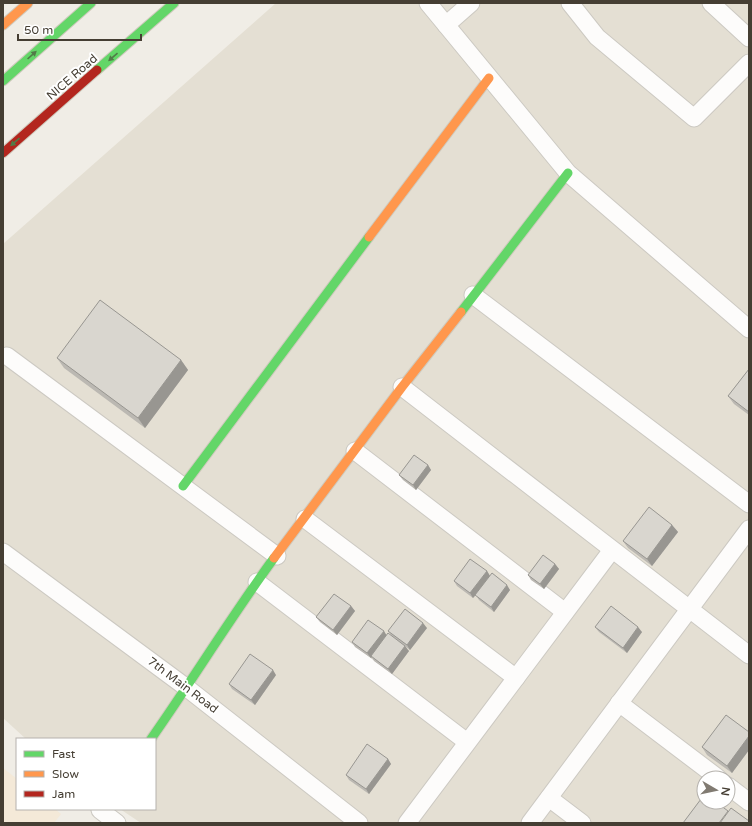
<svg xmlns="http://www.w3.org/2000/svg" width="752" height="826" font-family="'Varela Round',sans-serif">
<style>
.residential{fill:#e4dfd3;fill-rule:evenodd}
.commercial{fill:#f4e9d8}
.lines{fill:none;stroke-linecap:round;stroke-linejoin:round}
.street-casing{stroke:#ccc9c2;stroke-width:19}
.fast-casing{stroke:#cfcabd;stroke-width:11}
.slow-casing{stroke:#cfcabd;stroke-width:11}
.jam-casing{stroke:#cfcabd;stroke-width:11}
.street{stroke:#fdfcfb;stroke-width:17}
.fast{stroke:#63d668;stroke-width:9}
.slow{stroke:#ff974d;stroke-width:9}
.jam{stroke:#b3261e;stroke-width:9}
.wall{fill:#bbb8b2}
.shaded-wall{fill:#989691}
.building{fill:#d9d6cf;stroke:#989691}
.oneway{fill:#517b48}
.labels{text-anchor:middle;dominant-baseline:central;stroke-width:4;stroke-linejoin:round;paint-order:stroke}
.street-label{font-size:12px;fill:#453e33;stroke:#fff}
</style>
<rect width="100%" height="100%" fill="#f0ede6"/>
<!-- residential -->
<path class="residential" d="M276,3H749V823H141L120,809H155V739H26L3,718V244ZM704,778H728V802H704Z"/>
<!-- commercial -->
<polygon class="commercial" points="3,768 17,779 17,809 55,809 61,814 54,823 3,823"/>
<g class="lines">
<!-- street casing -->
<g class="street-casing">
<g id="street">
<polyline points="428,3 568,173 749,329"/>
<polyline points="570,3 597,37 694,118 749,63"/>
<polyline points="711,3 749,38"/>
<polyline points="446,25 471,3"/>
<polyline points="473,295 749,504"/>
<polyline points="7,356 277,556"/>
<polyline points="402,387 749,655"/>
<polyline points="355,451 565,612"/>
<polyline points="305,519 516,678"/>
<polyline points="3,552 187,688 359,823"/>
<polyline points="257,582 467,742"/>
<polyline points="619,703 718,778"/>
<polyline points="728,786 749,802"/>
<polyline points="549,798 582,823"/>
<polyline points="100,810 117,823"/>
<polyline points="407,823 612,550"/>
<polyline points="530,823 749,529"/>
</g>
</g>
<!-- fast casing -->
<g class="fast-casing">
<g id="fast">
<polyline points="97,70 174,3"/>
<polyline points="3,81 91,3"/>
<polyline points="461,312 568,173"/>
<polyline points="183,486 369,237"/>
<path d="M151,739C193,679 231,617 274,558"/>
</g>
</g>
<!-- slow casing -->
<g class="slow-casing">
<g id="slow">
<polyline points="3,25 28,3"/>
<polyline points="369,237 489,78"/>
<polyline points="274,558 402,387 461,312"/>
</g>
</g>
<!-- jam casing -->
<g class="jam-casing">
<polyline id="jam" points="3,153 97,70"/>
</g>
<!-- street -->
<use href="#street" class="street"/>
<!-- fast -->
<use href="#fast" class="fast"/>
<!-- slow -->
<use href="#slow" class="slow"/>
<!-- jam -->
<use href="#jam" class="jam"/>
</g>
<!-- wall -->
<g class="wall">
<polygon points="57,358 181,360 188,370 145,428 64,368"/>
<polygon points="749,369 749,415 734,404 728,396"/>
<polygon points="428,465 431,470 416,490 403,480 399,475"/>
<polygon points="672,525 678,532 652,566 628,548 623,541"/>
<polygon points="555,564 559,569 544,589 531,580 528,575"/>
<polygon points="487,571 490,576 510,590 494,612 479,600 476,595 473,598 457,586 454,581"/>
<polygon points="351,606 355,611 337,635 320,622 316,617"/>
<polygon points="595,627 642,632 627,653 599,632"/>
<polygon points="427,628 410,650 392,636 388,631"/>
<polygon points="386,635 409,651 392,674 374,661 372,657 371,658 355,647 352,642"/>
<polygon points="276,675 255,705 232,689 229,684"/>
<polygon points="749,732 749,750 732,773 707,755 702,747"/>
<polygon points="388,759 391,764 369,794 349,780 346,775"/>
</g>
<!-- shaded-wall -->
<g class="shaded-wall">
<polygon points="181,360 188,370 145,428 138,418"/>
<polygon points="428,465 431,470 416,490 413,485"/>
<polygon points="672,525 678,532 652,566 647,559"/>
<polygon points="555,564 559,569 544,589 540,584"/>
<polygon points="487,571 490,576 473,598 470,593"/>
<polygon points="507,585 510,590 494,612 491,607"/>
<polygon points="351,606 355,611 337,635 333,630"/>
<polygon points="423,623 427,628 410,650 407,645"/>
<polygon points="638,627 642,632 627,653 623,648"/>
<polygon points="384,631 387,636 371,656 372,657 371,658 367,653"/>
<polygon points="405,646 409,651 392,674 388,669"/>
<polygon points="273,670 276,675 255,705 251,700"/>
<polygon points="749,736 749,750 732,773 727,766"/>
<polygon points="388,759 391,764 369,794 366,789"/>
</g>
<!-- building -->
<g class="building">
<polygon points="100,300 181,360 138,418 57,358"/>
<polygon points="749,369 749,412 728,396"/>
<polygon points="414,455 428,465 413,485 399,475"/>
<polygon points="649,507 672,525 647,559 623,541"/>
<polygon points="543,555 555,564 540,584 528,575"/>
<polygon points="470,559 487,571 470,593 454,581"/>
<polygon points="492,573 507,585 491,607 475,595"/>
<polygon points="334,594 351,606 333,630 316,617"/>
<polygon points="611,606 638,627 623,648 595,627"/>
<polygon points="405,609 423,623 407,645 388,631"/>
<polygon points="368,620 384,631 367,653 352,642"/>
<polygon points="388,633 405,646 388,669 371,656"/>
<polygon points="250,654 273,670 251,700 229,684"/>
<polygon points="726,715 749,732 749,736 727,766 702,747"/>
<polygon points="367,744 388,759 366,789 346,775"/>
<polygon points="704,795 704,802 716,802 728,811 719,823 683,823"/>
<polygon points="731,808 749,821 749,823 720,823"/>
</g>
<!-- one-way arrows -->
<defs><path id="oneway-solid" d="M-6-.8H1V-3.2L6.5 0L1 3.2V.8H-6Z"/></defs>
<g class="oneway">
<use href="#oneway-solid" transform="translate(32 55) rotate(-42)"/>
<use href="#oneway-solid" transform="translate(113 57) rotate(139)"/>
<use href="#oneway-solid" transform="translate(15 142) rotate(139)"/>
</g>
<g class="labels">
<!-- street labels -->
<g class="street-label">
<text transform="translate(72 77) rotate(-41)">NICE Road</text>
<text transform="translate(183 685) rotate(37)">7th Main Road</text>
</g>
</g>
<!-- border -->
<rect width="752" height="826" fill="none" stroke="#453e33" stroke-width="8"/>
<!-- legend -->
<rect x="16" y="738" width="140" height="72" fill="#ffffff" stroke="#b5b2ad"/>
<rect x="24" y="751" width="20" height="6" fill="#63d668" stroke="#b5b2ad"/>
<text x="52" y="758" font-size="12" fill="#453e33">Fast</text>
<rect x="24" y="771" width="20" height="6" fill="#ff974d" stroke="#b5b2ad"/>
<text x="52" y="778" font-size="12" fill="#453e33">Slow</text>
<rect x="24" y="791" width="20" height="6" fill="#b3261e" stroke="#b5b2ad"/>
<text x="52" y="798" font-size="12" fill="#453e33">Jam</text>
<!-- north arrow -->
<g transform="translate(716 790) rotate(99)"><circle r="19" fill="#ffffff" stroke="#b5b2ad"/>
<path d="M0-3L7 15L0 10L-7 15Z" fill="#817b72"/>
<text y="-6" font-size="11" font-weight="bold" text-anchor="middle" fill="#453e33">N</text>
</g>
<!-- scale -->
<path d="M18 34v6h123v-6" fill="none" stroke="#453e33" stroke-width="2"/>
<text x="24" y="34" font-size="12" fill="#453e33" stroke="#ffffff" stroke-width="3" paint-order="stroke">50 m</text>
</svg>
